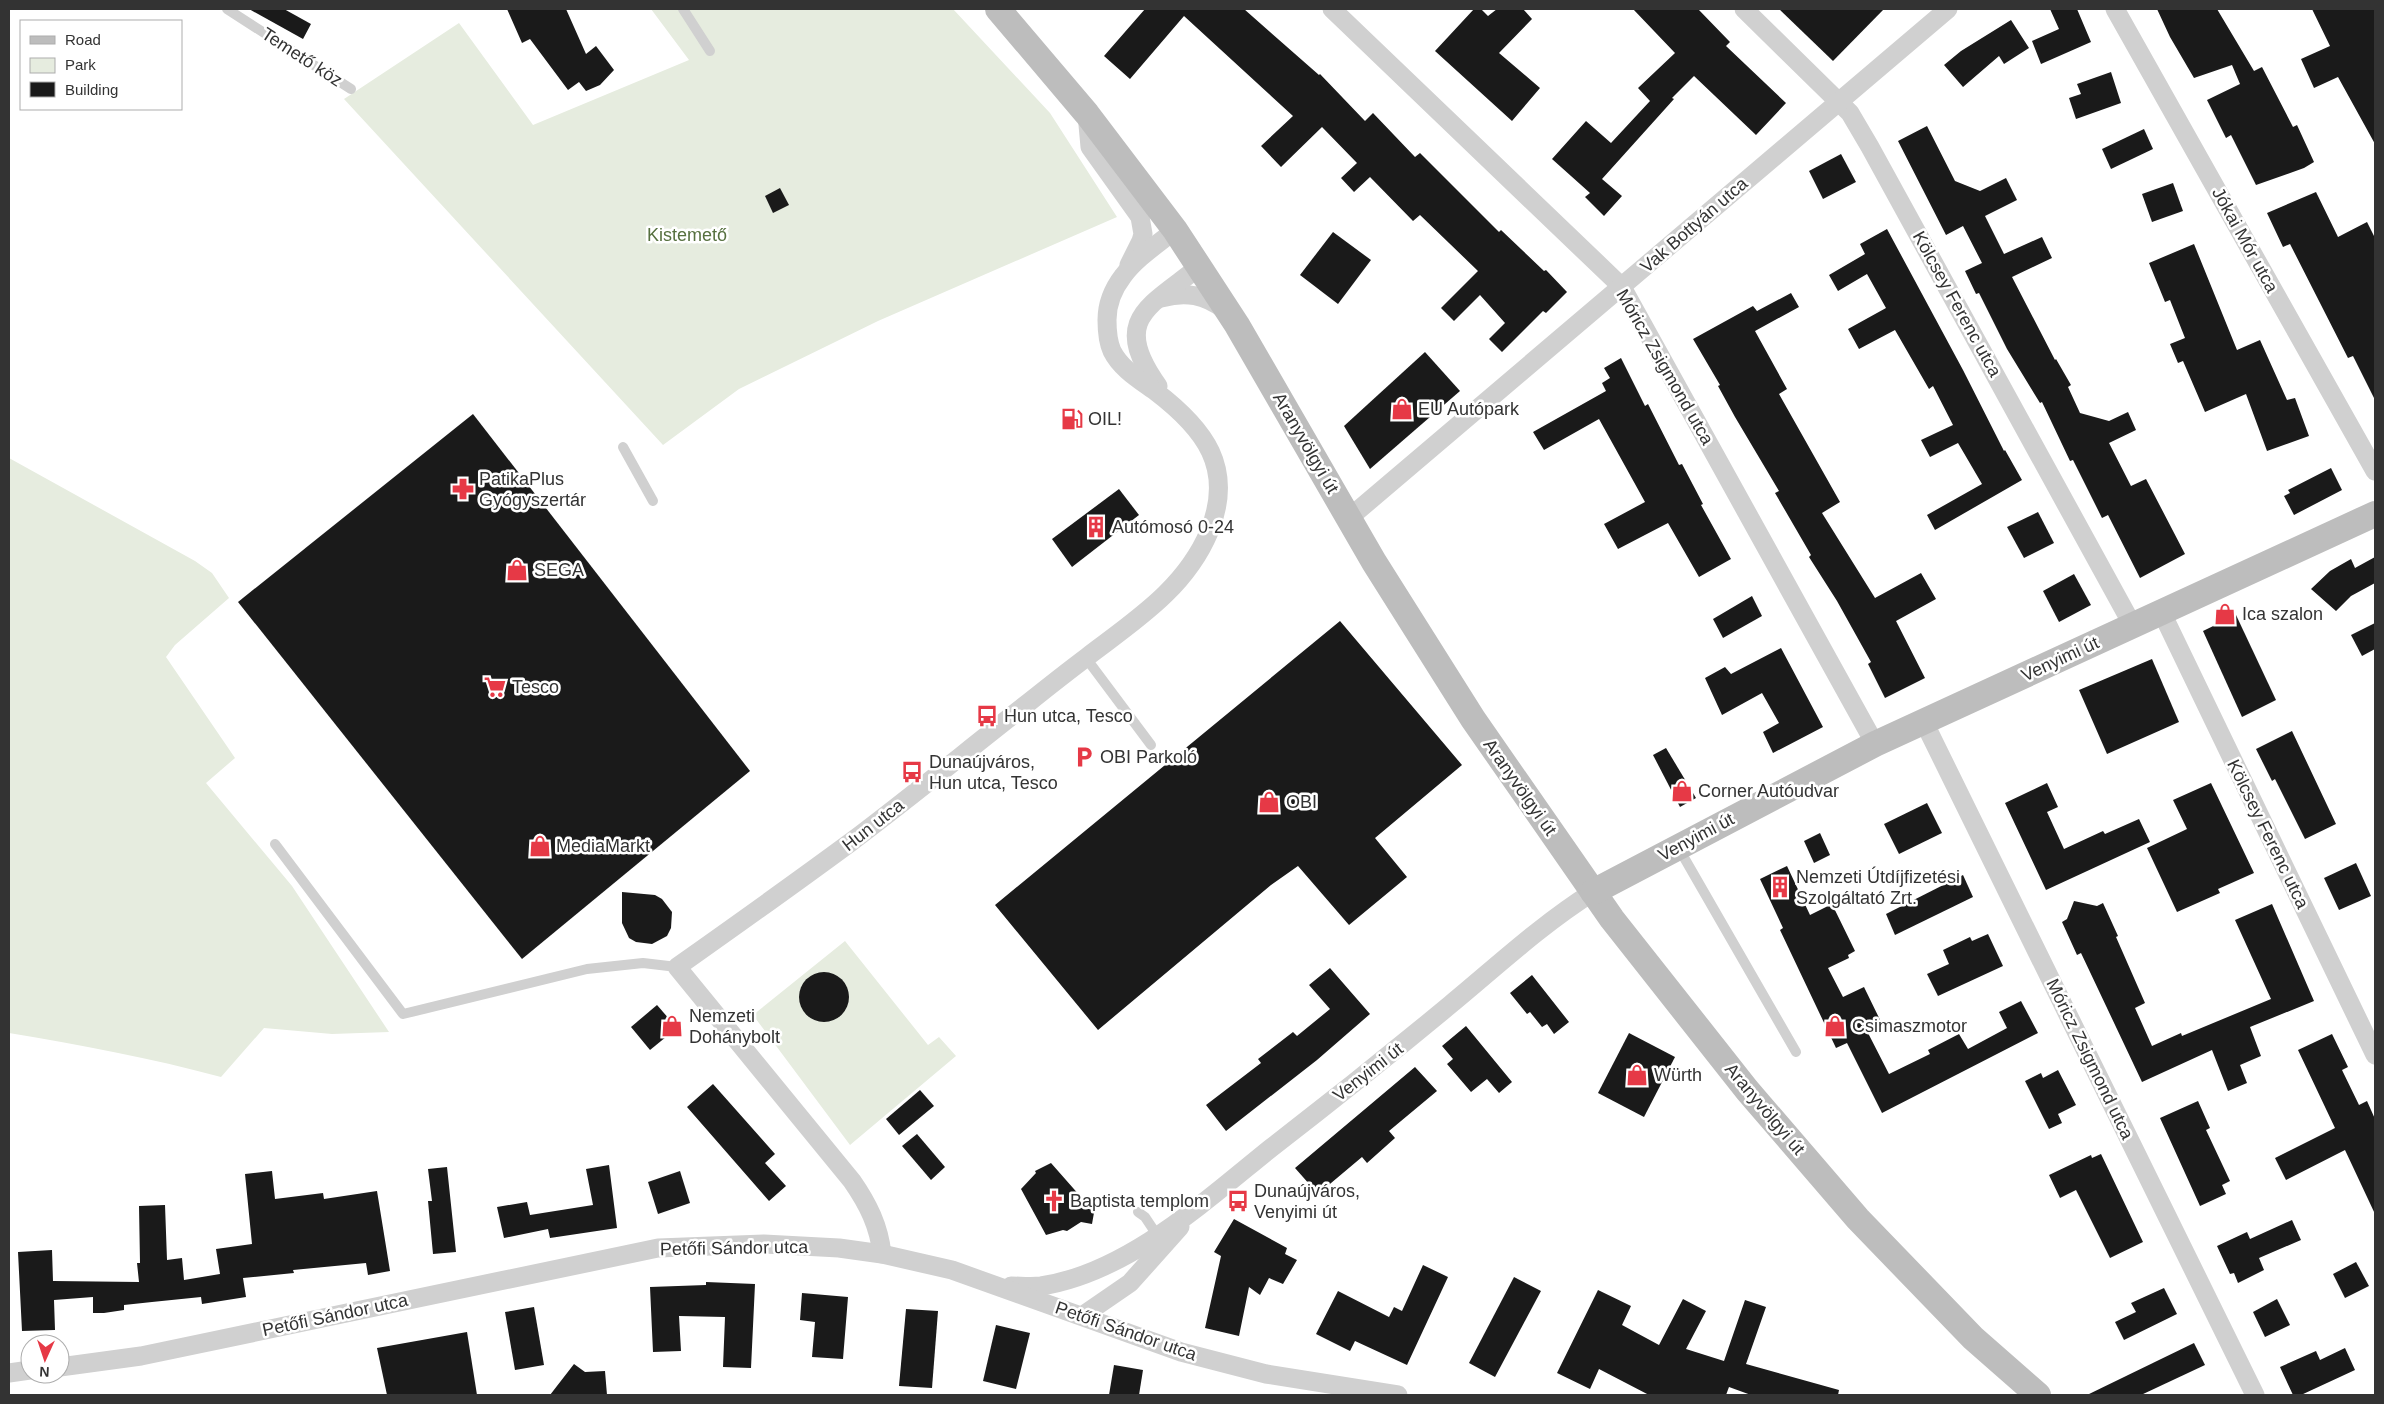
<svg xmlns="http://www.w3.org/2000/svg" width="2384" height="1404" font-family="Helvetica,sans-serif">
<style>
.green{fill:#e6ecdf}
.building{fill:#1a1a1a}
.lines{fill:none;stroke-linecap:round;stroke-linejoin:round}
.lane{stroke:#d0d0d0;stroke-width:10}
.street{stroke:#d0d0d0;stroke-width:19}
.secondary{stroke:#bdbdbd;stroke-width:26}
.labels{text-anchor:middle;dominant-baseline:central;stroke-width:5;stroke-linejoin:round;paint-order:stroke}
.street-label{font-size:18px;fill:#333;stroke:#fff}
.park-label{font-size:18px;fill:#56703f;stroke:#fff}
.poi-label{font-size:18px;fill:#333;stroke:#fff;text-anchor:start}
</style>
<rect width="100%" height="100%" fill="#fff"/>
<!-- green -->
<g class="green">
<polygon points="651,9 953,9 1050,113 1117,217 878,321 739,389 663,445 344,99 459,23 533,125 689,60"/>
<path d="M9,458L195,561L212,573L229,598L175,645L166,657L235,758L206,783L292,886L389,1032L332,1034L264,1028L221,1077C151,1058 81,1045 9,1033Z"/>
<polygon points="845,941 928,1045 939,1037 956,1056 850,1145 753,1015"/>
</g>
<!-- building -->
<g class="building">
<polygon points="249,9 284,9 311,24 303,39"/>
<polygon points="507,9 566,9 586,54 596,46 614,70 600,85 586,91 579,82 568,90 530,39 522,43"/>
<polygon points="1145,9 1244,9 1319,75 1320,74 1365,121 1373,113 1415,157 1420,153 1499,232 1501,230 1544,271 1546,270 1567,292 1546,313 1543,311 1502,352 1489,339 1505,323 1480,295 1454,321 1441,308 1478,271 1420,215 1413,221 1370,177 1354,192 1341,178 1357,163 1322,127 1281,167 1261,146 1293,116 1184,16 1130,79 1104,56"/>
<polygon points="1474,9 1481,9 1488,16 1497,9 1523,9 1532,19 1499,53 1540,88 1512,121 1435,51"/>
<polygon points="1633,9 1698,9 1730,42 1726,46 1786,103 1756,135 1694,76 1672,98 1674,99 1602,179 1622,196 1604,216 1585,197 1590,193 1552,159 1586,121 1611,143 1650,101 1638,88 1675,53"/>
<polygon points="1779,9 1884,9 1833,61"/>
<polygon points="2050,9 2077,9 2091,42 2041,64 2032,41 2059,29"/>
<polygon points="2157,9 2217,9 2254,71 2262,67 2293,127 2297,125 2314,162 2304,168 2256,185 2231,135 2226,138 2207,100 2240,84 2232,65 2194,78 2170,37"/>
<polygon points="2312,9 2375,9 2375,144 2338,77 2314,88 2301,59 2330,46"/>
<polygon points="2011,20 2029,48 2004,64 1999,56 1963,87 1944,65 1961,51"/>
<polygon points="2111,72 2121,103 2076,119 2069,98 2081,94 2077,84"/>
<polygon points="1927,126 1955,181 1980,191 2006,178 2017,200 1985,216 2004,254 2042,237 2052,258 2012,277 2055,360 2056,359 2071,385 2068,387 2080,413 2109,421 2128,412 2136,430 2109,443 2131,486 2146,479 2185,554 2140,578 2108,515 2102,518 2073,460 2070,461 2042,402 2040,403 2007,349 1979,293 1976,294 1965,271 1982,263 1963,226 1946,235 1898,141"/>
<polygon points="2144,129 2153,149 2111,169 2102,149"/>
<polygon points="1841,154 1856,182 1823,199 1809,171"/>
<polygon points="2173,183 2183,211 2152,222 2142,194"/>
<polygon points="780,188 789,205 773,213 765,196"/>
<polygon points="2316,192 2338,237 2367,222 2375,238 2375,400 2353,356 2348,358 2290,244 2283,247 2267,213"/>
<polygon points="1887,229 1963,370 2004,451 2005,450 2022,480 1935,530 1927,515 1982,484 1958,443 1930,457 1921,440 1953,425 1933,386 1929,389 1895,330 1859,349 1848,329 1886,308 1867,274 1838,291 1829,275 1865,254 1860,244"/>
<polygon points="1333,232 1371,260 1338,304 1300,275"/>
<polygon points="2194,244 2237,350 2260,340 2287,400 2295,398 2309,436 2267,451 2246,394 2205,412 2183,361 2178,363 2170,344 2185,338 2170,300 2165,302 2149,263"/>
<polygon points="1791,293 1799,307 1755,331 1787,389 1779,394 1840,502 1822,513 1875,598 1921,573 1936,599 1896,621 1925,678 1885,698 1868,664 1871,662 1837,601 1809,557 1811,555 1775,493 1779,491 1735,417 1718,386 1720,385 1693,339 1753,306 1757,311"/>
<polygon points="1425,352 1460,391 1370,469 1344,426"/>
<polygon points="1621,358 1645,406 1648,404 1679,465 1682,464 1703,504 1701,505 1731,559 1699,577 1668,523 1618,549 1604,524 1645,502 1599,419 1544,450 1533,432 1606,391 1602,383 1610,378 1604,368"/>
<polygon points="473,414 750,771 522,959 238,602"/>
<polygon points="2331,468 2342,490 2294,515 2284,496 2290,493 2288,490"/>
<polygon points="1119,489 1139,515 1072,567 1052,539"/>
<polygon points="2038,512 2054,543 2024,558 2007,527"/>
<polygon points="2375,557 2375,583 2351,596 2336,611 2311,589 2330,571 2351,559 2355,568"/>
<polygon points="2074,574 2091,605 2059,622 2043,591"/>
<polygon points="1752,596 1762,616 1723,638 1713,619"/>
<polygon points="2236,615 2276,700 2242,717 2203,631"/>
<polygon points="1340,621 1462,765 1375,838 1407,877 1349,925 1298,866 1271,885 1098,1030 995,905"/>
<polygon points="2375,623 2375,649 2362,656 2351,635"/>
<polygon points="1781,648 1823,727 1773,753 1763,732 1779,723 1762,693 1722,715 1705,678 1725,667 1731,674"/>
<polygon points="2152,659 2179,722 2107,754 2079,690"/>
<polygon points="2292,731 2336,824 2305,839 2275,779 2272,781 2256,749"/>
<polygon points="1666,748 1696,798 1680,807 1653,755"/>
<polygon points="2047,783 2058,807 2047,812 2064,849 2103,831 2105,834 2139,819 2150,842 2046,890 2005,803"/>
<polygon points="2211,783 2254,873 2218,889 2220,893 2177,912 2147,848 2187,829 2173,800"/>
<polygon points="1927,803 1942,833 1899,854 1884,824"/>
<polygon points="1820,833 1830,855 1814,863 1804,841"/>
<polygon points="2356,863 2371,896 2339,910 2324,878"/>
<polygon points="1787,866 1810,915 1832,904 1855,951 1848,955 1849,958 1828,968 1843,997 1864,987 1883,1026 1868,1033 1889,1074 1930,1054 1928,1050 1959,1034 1968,1049 2007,1028 1999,1012 2021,1001 2038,1033 1882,1113 1847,1043 1836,1048 1780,930 1783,928 1760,879"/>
<polygon points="1963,875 1973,897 1895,935 1886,914"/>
<polygon points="622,892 655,895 662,899 672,912 671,928 667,936 652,944 636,942 629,938 622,923"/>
<polygon points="2074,901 2097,906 2103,903 2118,936 2116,937 2145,1003 2135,1008 2152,1046 2181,1033 2182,1036 2271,999 2235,920 2272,904 2314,1001 2250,1027 2261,1056 2240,1065 2247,1083 2228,1091 2212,1050 2142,1082 2081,953 2077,955 2062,922 2067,919"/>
<polygon points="1988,934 2003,966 1938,996 1927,974 1949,964 1943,950 1970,937 1972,941"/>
<polygon points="1330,968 1370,1014 1317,1060 1226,1131 1206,1105 1261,1063 1258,1059 1293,1032 1297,1036 1330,1009 1309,985"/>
<circle cx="824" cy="997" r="25"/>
<polygon points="1532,975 1569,1022 1554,1034 1547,1024 1542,1027 1530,1012 1527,1014 1510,993"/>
<polygon points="657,1005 677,1028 650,1050 631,1027"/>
<polygon points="1466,1026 1512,1082 1499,1093 1487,1079 1471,1092 1447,1064 1453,1059 1442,1046"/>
<polygon points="1629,1033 1675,1057 1644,1117 1598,1093"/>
<polygon points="2332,1034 2348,1067 2342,1070 2359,1105 2367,1101 2375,1119 2375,1214 2345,1150 2286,1180 2275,1158 2335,1128 2298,1050"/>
<polygon points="1415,1067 1437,1091 1389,1131 1395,1138 1367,1163 1362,1157 1318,1194 1295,1168"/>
<polygon points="2058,1070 2076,1105 2058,1114 2062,1123 2049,1129 2025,1081 2041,1073 2043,1078"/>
<polygon points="713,1084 775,1154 765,1163 786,1186 769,1201 687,1107"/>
<polygon points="920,1090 934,1106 899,1135 886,1119"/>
<polygon points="2198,1101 2210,1128 2206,1130 2230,1181 2222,1185 2226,1194 2200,1206 2160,1118"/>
<polygon points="917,1134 945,1167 931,1180 902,1146"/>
<polygon points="2101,1154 2143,1242 2110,1258 2076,1190 2060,1198 2049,1175 2091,1155 2092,1158"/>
<polygon points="1051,1163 1088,1205 1095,1207 1092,1224 1081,1222 1067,1231 1063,1230 1046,1235 1021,1189 1036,1173 1035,1171"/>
<polygon points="609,1165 617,1228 550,1238 548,1229 504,1238 497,1207 527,1202 530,1215 593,1205 586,1169"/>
<polygon points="447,1167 456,1252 433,1254 428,1201 432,1201 428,1169"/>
<polygon points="272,1171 275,1199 323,1193 324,1199 377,1191 390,1271 368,1275 366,1263 293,1270 294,1273 243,1278 246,1297 202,1304 201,1297 152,1302 124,1305 124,1310 104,1313 93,1313 93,1297 54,1300 55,1330 22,1331 18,1252 52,1250 53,1281 139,1282 137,1263 140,1263 139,1206 165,1205 167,1260 182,1258 184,1280 220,1274 216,1249 252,1244 245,1174"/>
<polygon points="680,1171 690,1203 658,1214 648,1182"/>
<polygon points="1234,1219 1287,1248 1285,1254 1297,1260 1283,1284 1269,1278 1260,1295 1249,1287 1239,1336 1205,1328 1221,1256 1214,1252"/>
<polygon points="2292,1220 2301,1240 2259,1258 2264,1270 2238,1283 2234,1273 2230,1274 2217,1246 2247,1232 2250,1239"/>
<polygon points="2356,1262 2369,1286 2345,1298 2333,1274"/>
<polygon points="1423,1265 1448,1277 1407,1365 1355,1341 1350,1351 1316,1334 1338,1291 1389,1317 1394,1307 1402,1311"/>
<polygon points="1514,1277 1541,1291 1495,1377 1469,1363"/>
<polygon points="706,1282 755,1284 751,1368 723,1367 725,1317 679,1316 681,1351 653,1352 650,1287 706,1285"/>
<polygon points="2164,1288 2177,1314 2124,1340 2115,1322 2136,1312 2131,1303"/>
<polygon points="1598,1290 1631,1306 1622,1325 1659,1345 1683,1299 1706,1311 1686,1349 1724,1361 1745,1300 1766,1307 1746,1364 1839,1390 1838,1395 1751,1395 1729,1387 1726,1395 1649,1395 1599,1369 1590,1389 1557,1373"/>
<polygon points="802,1293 848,1297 843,1359 812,1357 815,1322 800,1320"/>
<polygon points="2277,1299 2290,1325 2265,1337 2253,1312"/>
<polygon points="534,1307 544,1365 515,1370 505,1312"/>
<polygon points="906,1309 938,1311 932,1388 899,1386"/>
<polygon points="996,1325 1030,1333 1016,1389 983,1381"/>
<polygon points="467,1332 477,1395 387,1395 377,1348"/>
<polygon points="2194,1343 2205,1365 2141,1395 2087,1395"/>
<polygon points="2345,1348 2355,1370 2301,1395 2293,1395 2280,1367 2316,1351 2320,1360"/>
<polygon points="574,1364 585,1372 605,1371 607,1395 550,1395"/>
<polygon points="1114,1365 1143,1370 1139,1395 1109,1395"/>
</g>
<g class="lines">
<!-- lane -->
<g class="lane">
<polyline points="227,9 351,89"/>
<polyline points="683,9 710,51"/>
<polyline points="623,447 653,501"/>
<polyline points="1086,658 1151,745"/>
<polyline points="275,844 403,1014 587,969 643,963 677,967"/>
<polyline points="1678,847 1796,1052"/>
<polyline points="1138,1212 1145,1217 1157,1235"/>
</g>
<!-- street -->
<g class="street">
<polyline points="1332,9 1622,287 1875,744"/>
<polyline points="1744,9 1850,113 1870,147 2133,626"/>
<polyline points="2115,9 2375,471"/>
<polyline points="1087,114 1090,147 1140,217 1143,234 1141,241 1129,265"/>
<path d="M1162,298C1186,291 1205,295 1225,310"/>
<path d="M1158,386C1110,319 1149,307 1200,266"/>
<polyline points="1349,518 1948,9"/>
<polyline points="2162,613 2375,1055"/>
<polyline points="1924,722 2255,1395"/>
<path d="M882,1254C879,1226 868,1204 852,1181L677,967C735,926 794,884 851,842C911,797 969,749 1028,703C1048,687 1067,672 1087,657C1134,621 1185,589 1209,532C1235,468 1205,429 1155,391C1140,380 1121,369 1112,351C1108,342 1107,331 1107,320C1107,304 1113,289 1123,276C1136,258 1158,244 1175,230"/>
<path d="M1011,1286C1020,1286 1031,1287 1041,1286C1127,1273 1205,1201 1271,1148C1332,1101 1392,1053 1451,1004C1497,966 1542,924 1593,892"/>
<polyline points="1082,1316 1130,1283 1180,1227"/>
<polyline points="60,1367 141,1356 658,1248 764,1244 839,1248 882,1254 952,1270 1181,1352 1266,1374 1398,1395"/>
<polyline points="9,1373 30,1370"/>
</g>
<!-- secondary -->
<g class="secondary">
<polyline points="998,9 1087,114 1175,230 1237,325 1374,562 1473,719 1612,919 1747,1090 1858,1219 1973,1338 2038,1395"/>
<polyline points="1593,892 1875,744 2375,514"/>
</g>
</g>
<!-- icons -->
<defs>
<g id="shop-bare" transform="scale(1.725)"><path d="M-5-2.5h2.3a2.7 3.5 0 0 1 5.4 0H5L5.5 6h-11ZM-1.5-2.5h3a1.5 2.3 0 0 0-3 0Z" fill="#e63946" stroke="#fff" stroke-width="2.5" paint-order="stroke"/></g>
<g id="fuel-bare" transform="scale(1.725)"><path d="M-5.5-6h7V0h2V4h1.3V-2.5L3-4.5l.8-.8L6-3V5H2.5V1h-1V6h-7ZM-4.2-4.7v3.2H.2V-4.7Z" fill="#e63946" stroke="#fff" stroke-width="2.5" paint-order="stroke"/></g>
<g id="pharmacy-bare" transform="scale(1.725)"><path d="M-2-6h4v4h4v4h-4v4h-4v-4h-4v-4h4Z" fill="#e63946" stroke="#fff" stroke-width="2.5" paint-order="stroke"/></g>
<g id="building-bare" transform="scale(1.725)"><path d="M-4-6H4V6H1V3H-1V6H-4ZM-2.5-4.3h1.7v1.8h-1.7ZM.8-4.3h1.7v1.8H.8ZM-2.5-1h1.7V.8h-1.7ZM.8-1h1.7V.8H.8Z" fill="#e63946" stroke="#fff" stroke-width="2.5" paint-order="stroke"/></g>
<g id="supermarket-bare" transform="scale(1.725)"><path d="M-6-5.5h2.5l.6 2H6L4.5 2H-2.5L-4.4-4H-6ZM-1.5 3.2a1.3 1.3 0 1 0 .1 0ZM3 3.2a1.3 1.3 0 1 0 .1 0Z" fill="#e63946" stroke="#fff" stroke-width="2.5" paint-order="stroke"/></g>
<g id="bus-bare" transform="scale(1.725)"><path d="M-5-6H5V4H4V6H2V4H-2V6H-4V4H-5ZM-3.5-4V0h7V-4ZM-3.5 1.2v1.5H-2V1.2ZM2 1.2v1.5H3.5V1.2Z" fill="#e63946" stroke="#fff" stroke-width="2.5" paint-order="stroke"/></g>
<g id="parking-bare" transform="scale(1.725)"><path d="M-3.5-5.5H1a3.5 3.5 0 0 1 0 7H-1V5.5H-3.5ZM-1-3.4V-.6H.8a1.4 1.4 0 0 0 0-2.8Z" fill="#e63946" stroke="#fff" stroke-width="2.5" paint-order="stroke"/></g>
<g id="church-bare" transform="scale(1.725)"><path d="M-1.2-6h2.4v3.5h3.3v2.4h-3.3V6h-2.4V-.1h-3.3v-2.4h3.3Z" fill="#e63946" stroke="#fff" stroke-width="2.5" paint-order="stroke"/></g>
</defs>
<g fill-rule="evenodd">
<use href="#shop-bare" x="1402" y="409"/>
<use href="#fuel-bare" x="1072" y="419"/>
<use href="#pharmacy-bare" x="463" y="489"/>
<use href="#building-bare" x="1096" y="527"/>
<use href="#shop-bare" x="517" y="570"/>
<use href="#shop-bare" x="2225" y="614"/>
<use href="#supermarket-bare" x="495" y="687"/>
<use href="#bus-bare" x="987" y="716"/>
<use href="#parking-bare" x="1084" y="757"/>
<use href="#bus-bare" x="912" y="772"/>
<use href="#shop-bare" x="1682" y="791"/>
<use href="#shop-bare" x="1269" y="802"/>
<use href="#shop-bare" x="540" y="846"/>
<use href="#building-bare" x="1780" y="887"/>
<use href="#shop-bare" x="672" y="1026"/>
<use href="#shop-bare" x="1835" y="1026"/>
<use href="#shop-bare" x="1637" y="1075"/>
<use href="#church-bare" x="1054" y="1201"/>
<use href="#bus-bare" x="1238" y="1201"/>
</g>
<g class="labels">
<!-- street labels -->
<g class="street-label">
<text transform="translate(302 57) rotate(33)">Temető köz</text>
<text transform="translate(1694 225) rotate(-41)">Vak Bottyán utca</text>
<text transform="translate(2245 240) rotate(61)">Jókai Mór utca</text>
<text transform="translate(1957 304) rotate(61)">Kölcsey Ferenc utca</text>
<text transform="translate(1665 367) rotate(60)">Móricz Zsigmond utca</text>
<text transform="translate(1306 443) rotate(60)">Aranyvölgyi út</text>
<text transform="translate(2060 659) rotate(-25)">Venyimi út</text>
<text transform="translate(1520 787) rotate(55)">Aranyvölgyi út</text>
<text transform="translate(873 825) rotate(-38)">Hun utca</text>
<text transform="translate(2268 834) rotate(64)">Kölcsey Ferenc utca</text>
<text transform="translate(1696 837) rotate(-28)">Venyimi út</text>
<text transform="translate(2090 1059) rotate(64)">Móricz Zsigmond utca</text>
<text transform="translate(1368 1072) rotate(-38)">Venyimi út</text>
<text transform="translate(1765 1109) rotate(50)">Aranyvölgyi út</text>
<text transform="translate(734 1248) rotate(-1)">Petőfi Sándor utca</text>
<text transform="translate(335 1315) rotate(-12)">Petőfi Sándor utca</text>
<text transform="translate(1126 1331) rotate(19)">Petőfi Sándor utca</text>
</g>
<!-- park labels -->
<g class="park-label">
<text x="687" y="235">Kistemető</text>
</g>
<!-- poi labels -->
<g class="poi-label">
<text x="1418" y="409">EU Autópark</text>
<text x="1088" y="419">OIL!</text>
<text x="479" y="479">PatikaPlus<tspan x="479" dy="21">Gyógyszertár</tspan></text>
<text x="1112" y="527">Autómosó 0-24</text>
<text x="534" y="570">SEGA</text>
<text x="2242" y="614">Ica szalon</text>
<text x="512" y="687">Tesco</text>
<text x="1004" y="716">Hun utca, Tesco</text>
<text x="1100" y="757">OBI Parkoló</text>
<text x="929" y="762">Dunaújváros,<tspan x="929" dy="21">Hun utca, Tesco</tspan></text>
<text x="1698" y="791">Corner Autóudvar</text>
<text x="1286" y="802">OBI</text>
<text x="556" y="846">MediaMarkt</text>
<text x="1796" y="877">Nemzeti Útdíjfizetési<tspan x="1796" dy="21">Szolgáltató Zrt.</tspan></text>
<text x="689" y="1016">Nemzeti<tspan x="689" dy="21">Dohánybolt</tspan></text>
<text x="1852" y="1026">Csimaszmotor</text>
<text x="1654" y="1075">Würth</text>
<text x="1254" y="1191">Dunaújváros,<tspan x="1254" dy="21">Venyimi út</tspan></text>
<text x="1070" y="1201">Baptista templom</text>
</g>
</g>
<!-- border -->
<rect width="2384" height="1404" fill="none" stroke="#333333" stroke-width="20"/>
<!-- legend -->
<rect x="20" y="20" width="162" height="90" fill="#ffffff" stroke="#adadad"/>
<rect x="30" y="36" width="25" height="8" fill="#bdbdbd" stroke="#adadad"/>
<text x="65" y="45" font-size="15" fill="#333333">Road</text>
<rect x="30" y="58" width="25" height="15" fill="#e6ecdf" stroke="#adadad"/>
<text x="65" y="70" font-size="15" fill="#333333">Park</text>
<rect x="30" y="82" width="25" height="15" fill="#1a1a1a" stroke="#adadad"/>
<text x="65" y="95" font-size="15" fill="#333333">Building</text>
<!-- north arrow -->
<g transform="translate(45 1359) rotate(183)"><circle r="24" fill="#ffffff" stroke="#adadad"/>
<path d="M0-4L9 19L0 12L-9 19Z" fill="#e63946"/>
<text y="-8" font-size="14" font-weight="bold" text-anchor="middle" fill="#333333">N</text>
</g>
</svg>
